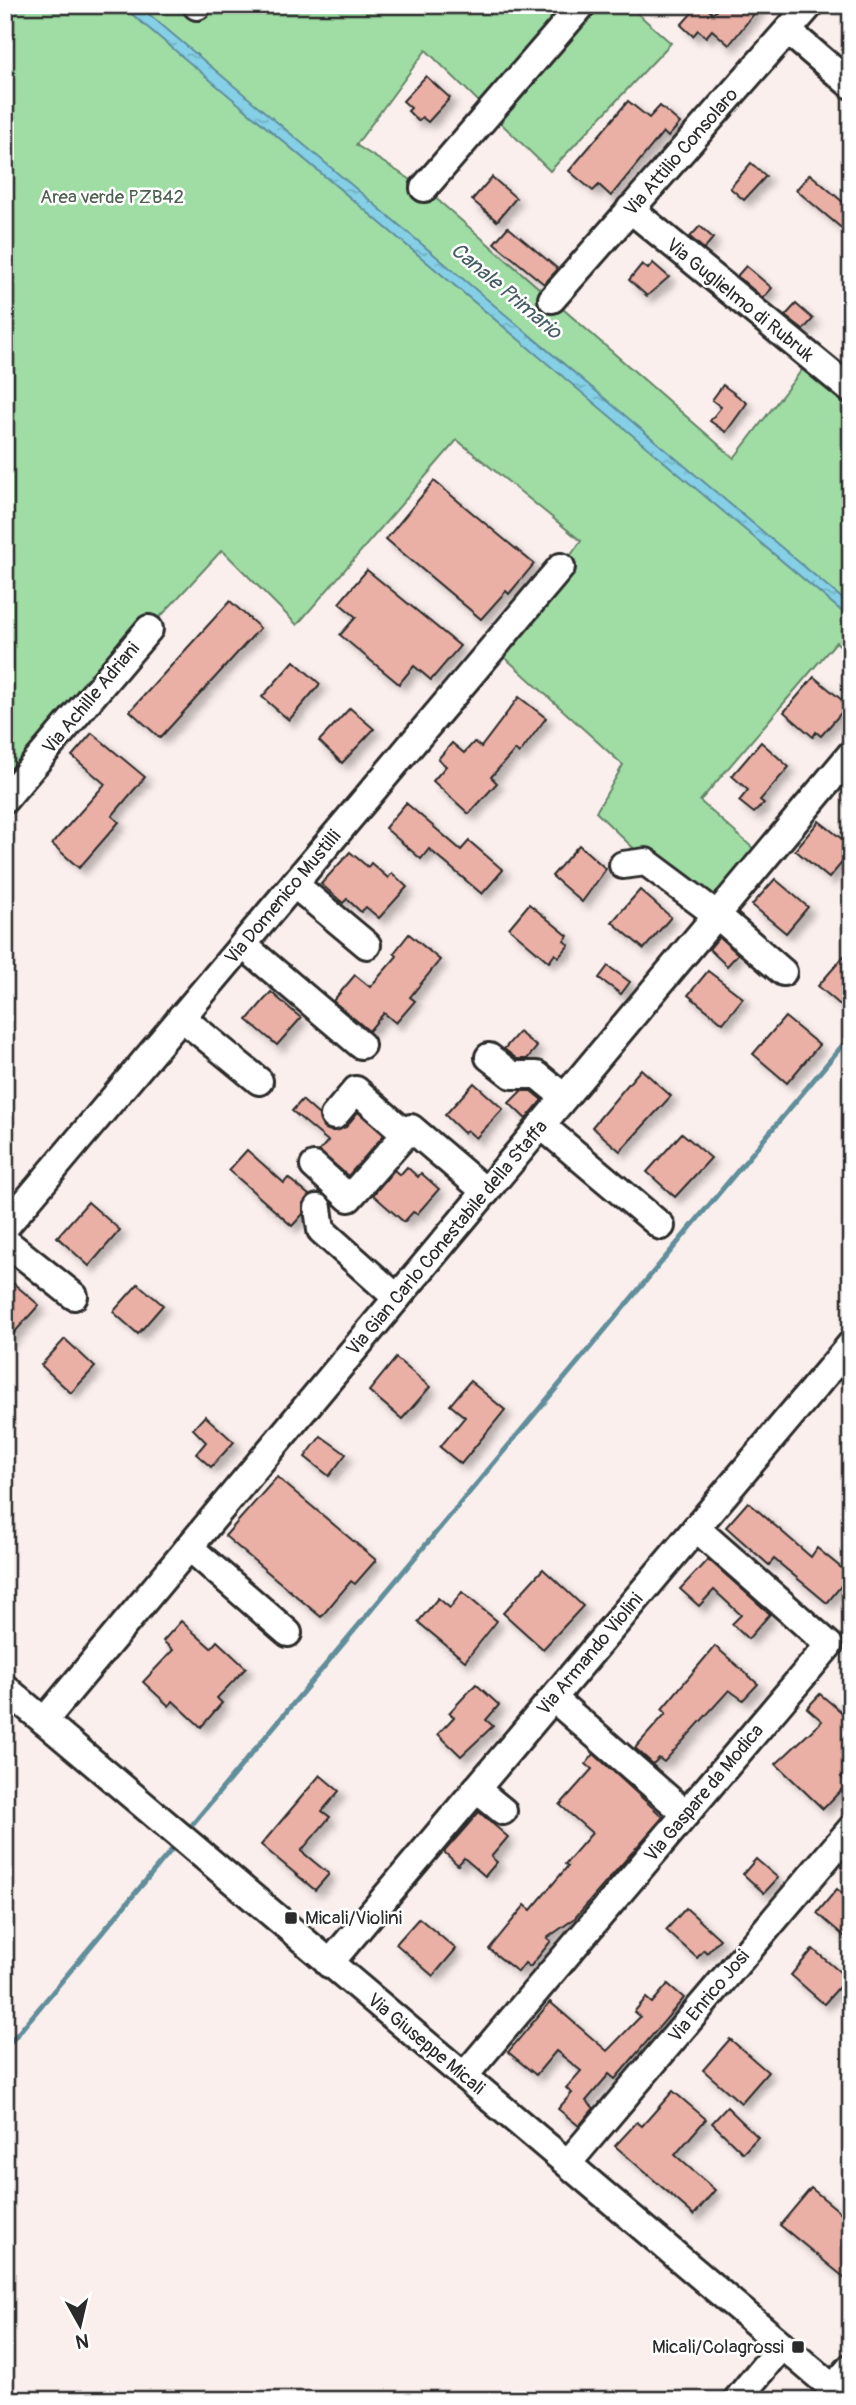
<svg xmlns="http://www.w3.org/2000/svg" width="856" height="2405" font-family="Pangolin,sans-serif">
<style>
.green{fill:#9fdda5;stroke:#658468;stroke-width:2}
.water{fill:url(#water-ripples);stroke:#618e9b;stroke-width:2}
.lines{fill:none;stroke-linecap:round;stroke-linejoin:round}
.stream{stroke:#618e9b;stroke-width:5}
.building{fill:#eab0a6;stroke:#2b2b2b;stroke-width:2;filter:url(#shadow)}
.minor-casing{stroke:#2b2b2b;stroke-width:32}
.minor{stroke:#fff;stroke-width:26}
.poi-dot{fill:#2b2b2b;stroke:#fff;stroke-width:2.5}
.labels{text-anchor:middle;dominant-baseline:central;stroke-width:5;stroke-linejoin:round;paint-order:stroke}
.street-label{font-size:19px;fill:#2b2b2b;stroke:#fff}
.park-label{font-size:19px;fill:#4e6050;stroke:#fff}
.poi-label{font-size:19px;fill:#2b2b2b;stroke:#fff;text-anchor:start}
.water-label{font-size:21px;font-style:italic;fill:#465d63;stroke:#fff}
</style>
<defs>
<pattern id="water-ripples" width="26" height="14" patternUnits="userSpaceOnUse" patternTransform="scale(1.75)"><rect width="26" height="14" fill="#85d0e6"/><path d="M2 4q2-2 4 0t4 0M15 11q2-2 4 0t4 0" fill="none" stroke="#73b3c5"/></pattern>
<filter id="shadow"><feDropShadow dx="6" dy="6" stdDeviation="3.5" flood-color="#0004"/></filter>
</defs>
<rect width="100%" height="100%" fill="#fbefed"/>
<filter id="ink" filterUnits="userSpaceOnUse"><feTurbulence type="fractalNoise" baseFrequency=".0143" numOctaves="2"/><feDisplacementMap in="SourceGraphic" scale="14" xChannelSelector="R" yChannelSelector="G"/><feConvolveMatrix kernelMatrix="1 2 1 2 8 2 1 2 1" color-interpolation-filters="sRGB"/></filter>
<g filter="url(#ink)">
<!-- green -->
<polygon class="green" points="5,5 628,5 671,43 550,171 426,50 356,145 424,188 734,458 811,358 851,390 851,655 836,642 700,801 764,858 717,915 655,869 596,812 623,765 500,653 581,541 457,440 297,625 222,550 149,629 5,799"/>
<!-- water -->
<polygon class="water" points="121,5 138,5 851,606 851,619"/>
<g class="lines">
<!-- stream -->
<g class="stream">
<polyline points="186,1832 851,1035"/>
<polyline points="5,2049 178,1842"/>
</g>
</g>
<!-- building -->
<g class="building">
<polygon points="699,5 704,5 713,14 721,5 761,5 729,45 712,30 706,37 698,30 693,36 681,25"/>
<polygon points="426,76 450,98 428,122 422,117 418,121 408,111 411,108 403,101"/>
<polygon points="628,101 649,118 660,106 680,123 668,137 663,132 611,196 599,185 593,191 569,171"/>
<polygon points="751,163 766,176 744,200 730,188"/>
<polygon points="810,174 851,209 851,236 796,190"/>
<polygon points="492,177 516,198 497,221 472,200"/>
<polygon points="700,226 713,238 704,249 690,237"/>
<polygon points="508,227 558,269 544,284 494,243"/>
<polygon points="653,263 669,277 647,296 629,280 642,264 648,269"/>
<polygon points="746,266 772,288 763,298 737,276"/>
<polygon points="796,304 813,319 803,330 785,316"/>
<polygon points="723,385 747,403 726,432 710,421 721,407 712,400"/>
<polygon points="434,481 534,564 509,594 506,591 481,619 386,539"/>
<polygon points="367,570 460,646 431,680 414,666 399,684 340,635 356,617 339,603"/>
<polygon points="230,601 260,628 160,738 130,711"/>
<polygon points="294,661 320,684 289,720 262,697"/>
<polygon points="814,677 848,705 821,736 816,732 813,737 784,712"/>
<polygon points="519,697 546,718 519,754 515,750 491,777 497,783 469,814 433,781 446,766 438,759 452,743 464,753 474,742 481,747"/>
<polygon points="350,708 374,729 342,763 319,741"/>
<polygon points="92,733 145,777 112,816 119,822 79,868 52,844 105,784 72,756"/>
<polygon points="761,742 789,767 760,800 764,803 754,813 739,801 748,790 732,776"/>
<polygon points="406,803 461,850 469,841 503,870 482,894 429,849 421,859 385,828"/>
<polygon points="819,821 851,846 851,852 829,878 795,850"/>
<polygon points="579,845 606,869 582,902 552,876"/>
<polygon points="350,852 368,867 371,863 388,878 392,873 407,887 379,918 366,907 361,912 347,899 343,903 321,884"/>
<polygon points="775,879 808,907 786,933 752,905"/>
<polygon points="640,890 671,917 644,949 612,922"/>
<polygon points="529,904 568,936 564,941 569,945 559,957 555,954 549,962 509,928"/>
<polygon points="409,934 440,960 410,997 415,1001 396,1023 384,1013 369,1031 333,1001 355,975 370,987 397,956 394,953"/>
<polygon points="719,937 738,954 727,966 709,949"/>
<polygon points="851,948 851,1014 818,986"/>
<polygon points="608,966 630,982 621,994 599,978"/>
<polygon points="708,971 743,998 723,1023 688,995"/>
<polygon points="271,992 301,1018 277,1045 247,1020"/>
<polygon points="785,1017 819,1045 787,1083 753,1054"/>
<polygon points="519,1032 537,1047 527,1059 517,1059 504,1049"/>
<polygon points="641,1069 671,1096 620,1151 592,1127"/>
<polygon points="474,1083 503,1109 476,1138 467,1130 464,1133 445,1115"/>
<polygon points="521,1091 531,1091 542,1100 526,1119 509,1103"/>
<polygon points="302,1100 319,1115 323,1128 331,1131 346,1127 358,1112 384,1135 348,1176 319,1151 328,1141 292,1111"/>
<polygon points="682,1133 711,1158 675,1197 647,1172"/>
<polygon points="247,1150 284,1183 288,1178 309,1195 303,1203 303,1214 292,1226 229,1170"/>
<polygon points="407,1167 418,1177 421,1173 439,1189 417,1214 413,1212 404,1222 373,1195 394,1170 400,1175"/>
<polygon points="88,1202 120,1230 89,1266 57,1237"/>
<polygon points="13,1283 39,1305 5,1343 5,1291"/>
<polygon points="138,1284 163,1305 138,1334 113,1312"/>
<polygon points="65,1339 95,1367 71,1393 41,1365"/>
<polygon points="396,1358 430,1387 402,1419 369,1391"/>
<polygon points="470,1381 505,1410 461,1464 440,1447 465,1417 450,1405"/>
<polygon points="205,1416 234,1442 211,1467 196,1454 206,1442 193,1429"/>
<polygon points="321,1436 346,1454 329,1476 305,1457"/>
<polygon points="277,1477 376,1560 355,1584 351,1581 321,1617 225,1536"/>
<polygon points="748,1502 811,1557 817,1548 850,1575 827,1603 774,1559 769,1565 726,1527"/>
<polygon points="708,1559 770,1614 748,1639 732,1624 741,1615 714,1590 699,1606 680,1589"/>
<polygon points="543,1569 583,1606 543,1649 503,1613"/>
<polygon points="462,1592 497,1621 465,1661 418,1622 438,1598 450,1608"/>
<polygon points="181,1621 211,1648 217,1641 246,1668 217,1698 222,1703 201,1727 173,1701 169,1706 143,1682 173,1650 163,1641"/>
<polygon points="715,1646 758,1684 743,1700 729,1690 664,1762 659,1758 653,1764 635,1748 666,1713 662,1709"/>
<polygon points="476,1684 499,1705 486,1720 493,1726 461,1756 438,1734 454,1717 449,1713"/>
<polygon points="820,1694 851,1720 851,1767 841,1777 848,1783 823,1809 776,1764 822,1721 807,1708"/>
<polygon points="594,1754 663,1817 574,1919 547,1938 551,1941 530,1967 525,1963 518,1972 489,1949 525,1905 531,1910 568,1866 565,1864 592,1833 560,1805 592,1769 586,1764"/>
<polygon points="320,1775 339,1791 322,1811 330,1817 301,1851 329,1874 315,1890 261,1845"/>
<polygon points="479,1812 508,1837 491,1857 497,1862 485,1876 464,1858 458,1865 444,1852"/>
<polygon points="756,1859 778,1878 764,1893 743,1874"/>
<polygon points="837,1889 851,1901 851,1942 817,1913"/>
<polygon points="686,1908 720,1939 707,1953 704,1950 697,1958 666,1930"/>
<polygon points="419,1918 456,1949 433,1976 396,1944"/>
<polygon points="813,1949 847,1978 824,2004 791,1975"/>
<polygon points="668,1984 684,1998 615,2079 609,2074 586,2101 594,2108 579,2126 558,2109 572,2093 566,2088 581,2071 556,2051 536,2075 508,2052 550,2002 607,2051 640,2017 634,2012 646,1998 652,2003"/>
<polygon points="730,2039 768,2072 741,2103 703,2070"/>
<polygon points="673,2091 706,2119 675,2155 715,2190 694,2215 615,2146 637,2122 642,2126"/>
<polygon points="727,2107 758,2137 743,2153 712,2123"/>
<polygon points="811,2188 851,2221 851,2283 780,2225"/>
</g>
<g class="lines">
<!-- minor casing -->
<g class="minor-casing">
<g id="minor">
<polyline points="197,6 197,5"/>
<polyline points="788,31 851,85"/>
<polyline points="424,188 582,5"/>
<polyline points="630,209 851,390"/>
<polyline points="552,299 810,5"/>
<polyline points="5,799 149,629"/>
<polyline points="623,865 646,862 717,915 783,972"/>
<polyline points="294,884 367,945"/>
<polyline points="243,945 361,1045"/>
<polyline points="181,1017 259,1081"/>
<polyline points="489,1057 512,1075 537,1075 564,1097"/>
<polyline points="334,1116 356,1090 406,1134"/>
<polyline points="541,1125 661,1226"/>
<polyline points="314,1166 349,1198 411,1128 486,1192"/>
<polyline points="318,1208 321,1230 397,1298"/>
<polyline points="5,1227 561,567"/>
<polyline points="5,1241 74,1296"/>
<polyline points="189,1547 288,1633"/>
<polyline points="5,1688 847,2400"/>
<polyline points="553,1698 686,1814"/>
<polyline points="44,1721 851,754"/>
<polyline points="476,1789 503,1811"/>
<polyline points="329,1964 851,1344"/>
<polyline points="464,2076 829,1645 696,1528"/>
<polyline points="568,2163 851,1829"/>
<polyline points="833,2388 851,2367"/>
<polyline points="737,2400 782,2345"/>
</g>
</g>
<!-- minor -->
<use href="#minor" class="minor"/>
</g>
</g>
<!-- markers -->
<g class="poi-dot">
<rect x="284" y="1911" width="14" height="14" rx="3.5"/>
<rect x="791" y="2340" width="14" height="14" rx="3.5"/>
</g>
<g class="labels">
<!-- street labels -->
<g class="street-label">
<text transform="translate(681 152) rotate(-49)">Via Attilio Consolaro</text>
<text transform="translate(740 300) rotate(39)">Via Guglielmo di Rubruk</text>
<text transform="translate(91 698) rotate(-50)">Via Achille Adriani</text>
<text transform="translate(283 897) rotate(-50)">Via Domenico Mustilli</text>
<text transform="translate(447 1238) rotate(-50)">Via Gian Carlo Conestabile della Staffa</text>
<text transform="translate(590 1654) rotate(-50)">Via Armando Violini</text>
<text transform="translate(704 1793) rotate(-50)">Via Gaspare da Modica</text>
<text transform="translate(709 1996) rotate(-50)">Via Enrico Josi</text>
<text transform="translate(426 2044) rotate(40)">Via Giuseppe Micali</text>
</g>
<!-- park labels -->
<g class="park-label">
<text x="112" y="197">Area verde PZB42</text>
</g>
<!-- poi labels -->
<g class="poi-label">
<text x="305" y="1918">Micali/Violini</text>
<text x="784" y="2347" text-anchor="end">Micali/Colagrossi</text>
</g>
<!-- water labels -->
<g class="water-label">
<text transform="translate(506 291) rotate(40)">Canale Primario</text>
</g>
</g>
<!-- margin -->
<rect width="856" height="2405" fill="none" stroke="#fff" stroke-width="28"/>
<rect x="14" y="14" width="828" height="2377" fill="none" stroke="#2b2b2b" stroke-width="2.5" filter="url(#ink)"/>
<!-- north arrow -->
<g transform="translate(80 2325) rotate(172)" stroke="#ffffff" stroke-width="5" paint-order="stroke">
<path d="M0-5L12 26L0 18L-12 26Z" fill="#2b2b2b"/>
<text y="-10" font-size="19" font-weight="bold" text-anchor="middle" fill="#2b2b2b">N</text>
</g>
</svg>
